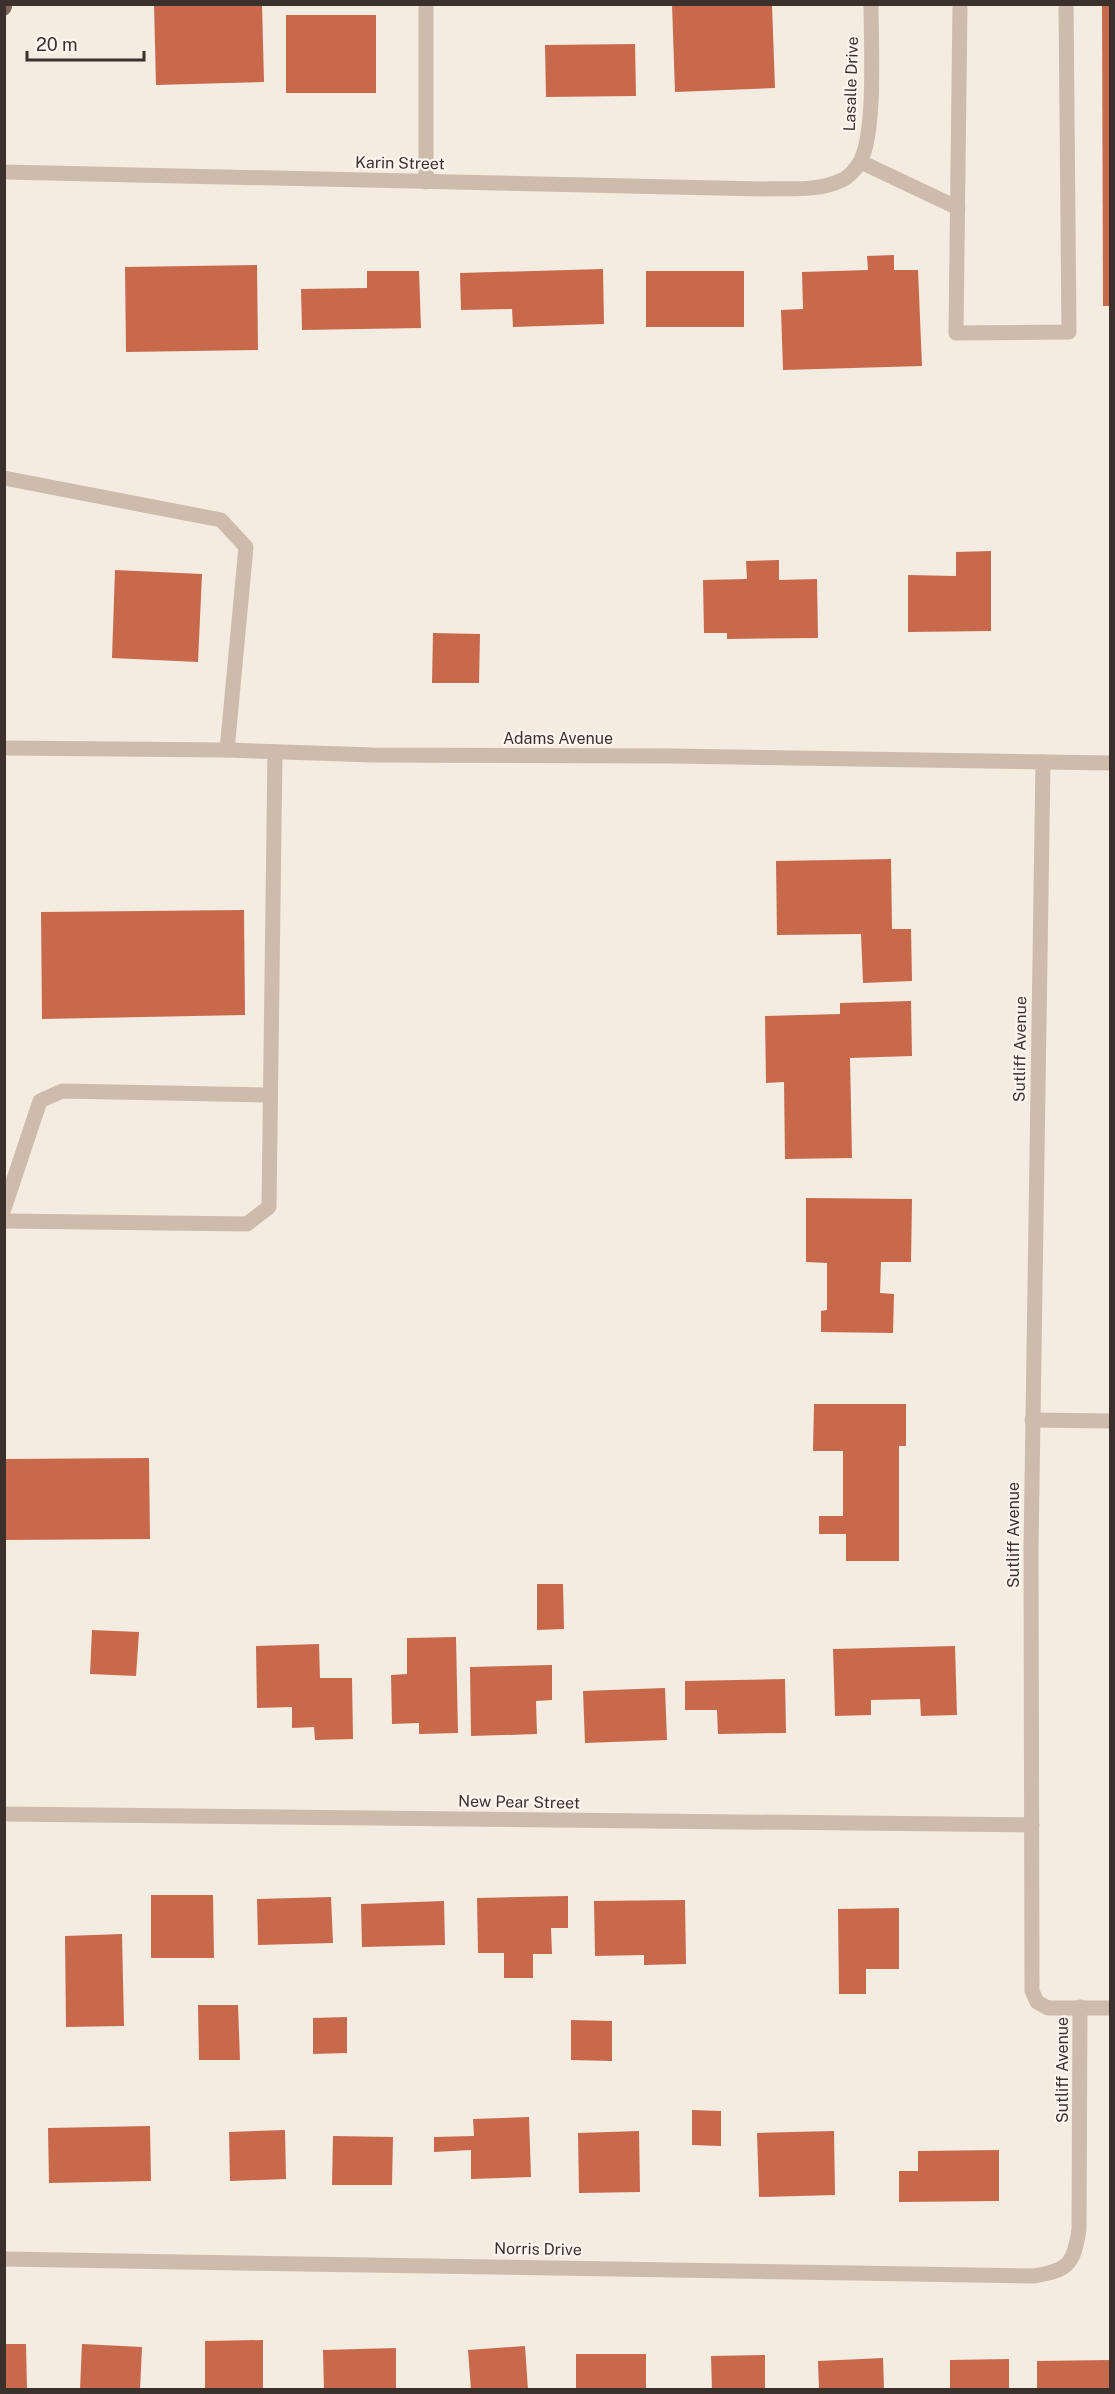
<svg xmlns="http://www.w3.org/2000/svg" width="1115" height="2394" font-family="'Public Sans',sans-serif">
<style>
.building{fill:#c8694b}
.lines{fill:none;stroke-linecap:round;stroke-linejoin:round}
.service{stroke:#cdbbac;stroke-width:15}
.minor{stroke:#cdbbac;stroke-width:15}
.primary{stroke:#7d675c;stroke-width:15}
.labels{text-anchor:middle;dominant-baseline:central;stroke-width:4.5;stroke-linejoin:round;paint-order:stroke}
.street-label{font-size:16px;fill:#3b302b;stroke:#fbf5ee}
</style>
<rect width="100%" height="100%" fill="#f4ebe1"/>
<!-- building -->
<g class="building">
<polygon points="154,4 262,4 264,82 156,85"/>
<polygon points="672,4 772,4 775,88 675,92"/>
<polygon points="1102,4 1110,4 1110,306 1103,306"/>
<rect x="286" y="15" width="90" height="78"/>
<polygon points="635,44 636,96 546,97 545,45"/>
<polygon points="894,255 894,270 918,270 922,366 783,370 781,310 803,309 802,272 868,270 867,256"/>
<polygon points="257,265 258,350 126,352 125,267"/>
<polygon points="603,269 604,324 513,327 512,309 461,310 460,273"/>
<polygon points="367,271 419,271 421,328 302,330 301,289 367,288"/>
<rect x="646" y="271" width="98" height="56"/>
<polygon points="991,551 991,631 908,632 908,575 956,576 956,552"/>
<polygon points="779,560 779,580 817,579 818,638 727,639 727,633 704,633 703,580 747,579 746,561"/>
<polygon points="115,570 202,574 198,662 112,658"/>
<polygon points="433,633 480,634 479,683 432,683"/>
<polygon points="891,859 892,929 911,929 912,981 863,983 861,934 777,935 776,861"/>
<polygon points="244,910 245,1015 42,1019 41,912"/>
<polygon points="911,1001 912,1056 850,1058 852,1158 785,1159 784,1082 766,1083 765,1016 840,1014 840,1003"/>
<polygon points="806,1198 912,1199 911,1262 881,1262 880,1293 894,1294 893,1333 821,1332 821,1311 827,1310 827,1263 806,1262"/>
<polygon points="814,1404 906,1404 906,1446 899,1446 899,1561 846,1561 846,1534 819,1534 819,1516 843,1516 843,1451 813,1451"/>
<polygon points="149,1458 150,1539 4,1540 4,1459"/>
<polygon points="537,1584 563,1584 564,1629 537,1630"/>
<polygon points="92,1630 139,1632 136,1676 90,1674"/>
<polygon points="456,1637 458,1733 419,1734 419,1723 392,1724 391,1675 407,1674 407,1638"/>
<polygon points="319,1644 320,1678 352,1678 353,1739 315,1740 314,1727 292,1728 292,1707 257,1708 256,1646"/>
<polygon points="955,1646 957,1715 921,1716 920,1699 871,1700 871,1715 835,1716 833,1649"/>
<polygon points="552,1665 552,1700 536,1701 537,1734 471,1736 470,1667"/>
<polygon points="785,1679 786,1733 718,1734 717,1710 685,1710 685,1681"/>
<polygon points="665,1688 667,1740 585,1743 583,1691"/>
<polygon points="151,1895 213,1895 214,1958 151,1958"/>
<polygon points="568,1896 568,1928 551,1928 552,1954 533,1954 533,1978 504,1978 504,1953 478,1953 477,1898"/>
<polygon points="331,1897 333,1943 258,1945 257,1899"/>
<polygon points="685,1900 686,1964 644,1965 644,1955 595,1956 594,1901"/>
<polygon points="444,1901 445,1945 362,1947 361,1904"/>
<polygon points="899,1908 899,1969 866,1969 866,1994 839,1994 838,1909"/>
<polygon points="122,1934 124,2026 66,2027 65,1936"/>
<polygon points="198,2005 238,2005 240,2060 199,2060"/>
<polygon points="347,2017 347,2053 313,2054 313,2018"/>
<polygon points="571,2020 612,2021 612,2061 571,2060"/>
<polygon points="692,2110 721,2111 721,2146 692,2145"/>
<polygon points="529,2117 531,2177 471,2179 471,2150 434,2152 434,2137 474,2136 473,2119"/>
<polygon points="150,2126 151,2181 49,2183 48,2128"/>
<polygon points="285,2130 286,2179 230,2181 229,2132"/>
<polygon points="639,2131 640,2192 579,2193 578,2133"/>
<polygon points="834,2131 835,2195 759,2197 757,2133"/>
<polygon points="333,2136 393,2137 392,2185 332,2185"/>
<polygon points="999,2150 999,2201 899,2202 899,2171 918,2171 918,2151"/>
<polygon points="263,2340 263,2390 205,2390 205,2341"/>
<polygon points="4,2344 26,2344 27,2390 4,2390"/>
<polygon points="82,2344 142,2347 140,2390 80,2390"/>
<polygon points="525,2346 528,2390 471,2390 468,2350"/>
<polygon points="396,2348 396,2390 324,2390 323,2350"/>
<rect x="576" y="2354" width="70" height="36"/>
<polygon points="765,2355 765,2390 712,2390 711,2356"/>
<polygon points="883,2358 884,2390 819,2390 818,2361"/>
<polygon points="1009,2359 1009,2390 950,2390 950,2360"/>
<polygon points="1110,2360 1110,2390 1037,2390 1037,2361"/>
</g>
<g class="lines">
<!-- service -->
<g class="service">
<polyline points="426,4 426,182"/>
<polyline points="960,4 956,333 1069,332 1066,4"/>
<polyline points="861,162 958,208"/>
<polyline points="4,478 221,520 246,547 227,750"/>
<polyline points="4,1209 40,1101 62,1091 270,1095"/>
<polyline points="4,1221 247,1224 269,1207 275,752"/>
</g>
<!-- minor -->
<g class="minor">
<path d="M4,172L761,189C787,188 818,192 842,180C849,177 858,167 861,160C876,128 871,43 871,4"/>
<polyline points="4,748 227,750 373,755 672,756 1110,763"/>
<polyline points="1043,762 1031,1549 1032,1991 1037,2002 1048,2008 1110,2008"/>
<polyline points="1032,1420 1110,1421"/>
<polyline points="4,1814 1032,1825"/>
<path d="M4,2259L1033,2276C1068,2271 1074,2264 1079,2229L1080,2007"/>
</g>
<!-- primary -->
<polyline class="primary" points="4,8 5,4"/>
</g>
<g class="labels">
<!-- street labels -->
<g class="street-label">
<text transform="translate(851 84) rotate(-88)">Lasalle Drive</text>
<text transform="translate(400 163) rotate(1)">Karin Street</text>
<text x="558" y="738">Adams Avenue</text>
<text transform="translate(1020 1049) rotate(-89)">Sutliff Avenue</text>
<text transform="translate(1013 1535) rotate(-90)">Sutliff Avenue</text>
<text transform="translate(519 1802) rotate(1)">New Pear Street</text>
<text transform="translate(1062 2070) rotate(-90)">Sutliff Avenue</text>
<text transform="translate(538 2249) rotate(1)">Norris Drive</text>
</g>
</g>
<!-- border -->
<rect width="1115" height="2394" fill="none" stroke="#3b302b" stroke-width="12"/>
<!-- scale -->
<path d="M27 51v9h117v-9" fill="none" stroke="#3b302b" stroke-width="3"/>
<text x="36" y="51" font-size="18" fill="#3b302b" stroke="#fbf5ee" stroke-width="4.5" paint-order="stroke">20 m</text>
</svg>
